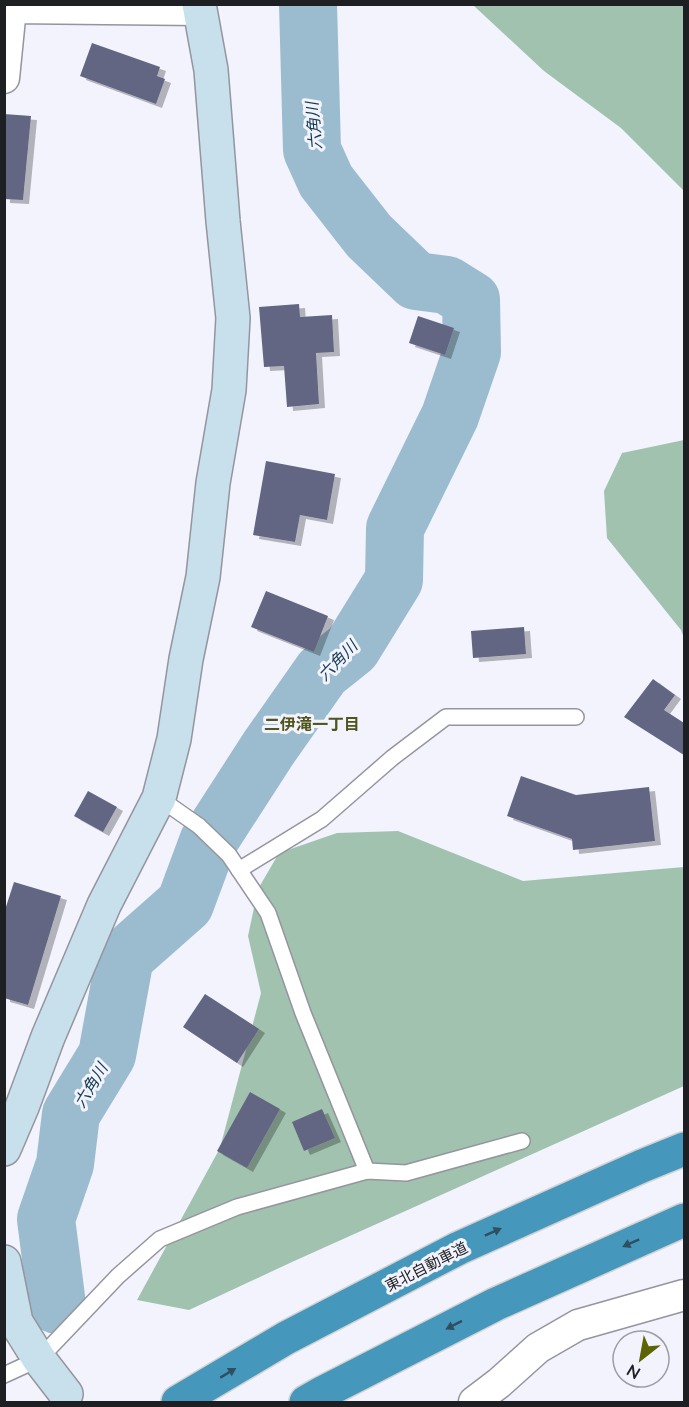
<svg xmlns="http://www.w3.org/2000/svg" width="689" height="1407" font-family="Lato,'Noto Sans JP',sans-serif">
<style>
.forest{fill:#a1c2af}
.lines{fill:none;stroke-linecap:round;stroke-linejoin:round}
.river{stroke:#9bbbcf;stroke-width:58}
.building{fill:#636682;filter:url(#shadow)}
.lane-casing{stroke:#94959e;stroke-width:18}
.street-casing{stroke:#94959e;stroke-width:33}
.secondary-casing{stroke:#94959e;stroke-width:36}
.highway-casing{stroke:#d2d2d3;stroke-width:36}
.lane{stroke:#fff;stroke-width:15}
.street{stroke:#fff;stroke-width:30}
.secondary{stroke:#c7e0eb;stroke-width:33}
.highway{stroke:#4598bb;stroke-width:33}
.oneway{fill:#2e4f5f}
.labels{text-anchor:middle;dominant-baseline:central;stroke-width:6;stroke-linejoin:round;paint-order:stroke}
.street-label{font-size:15px;fill:#1e1f22;stroke:#f2f3fd}
.water-label{font-size:16px;font-style:italic;fill:#113a51;stroke:#f2f3fd}
.neighbourhood-label{font-size:16px;font-weight:bold;fill:#4f551b;stroke:#f2f3fd}
</style>
<defs>
<filter id="shadow"><feDropShadow dx="6" dy="4" stdDeviation="0" flood-color="#0004"/></filter>
</defs>
<rect width="100%" height="100%" fill="#f2f3fd"/>
<!-- forest -->
<g class="forest">
<polygon points="473,5 684,5 684,191 621,128 544,71"/>
<polygon points="684,440 684,638 681,630 607,538 604,491 622,453"/>
<polygon points="398,831 523,881 684,867 684,1086 292,1262 189,1310 137,1300 220,1148 261,993 248,936 258,889 279,853 337,833"/>
</g>
<g class="lines">
<!-- river -->
<polyline class="river" points="57,1305 46,1219 65,1164 71,1114 107,1055 125,957 185,904 208,842 268,749 322,672 352,648 394,580 395,528 450,416 472,352 471,300 447,285 416,281 369,236 326,181 312,150 308,4"/>
</g>
<!-- building -->
<g class="building">
<polygon points="92,43 160,67 157,76 165,79 156,104 80,76"/>
<polygon points="4,114 31,116 23,200 4,199"/>
<polygon points="299,304 300,317 332,315 334,352 316,353 319,404 287,407 284,366 264,367 259,307"/>
<polygon points="418,316 454,328 445,355 409,343"/>
<polygon points="266,461 335,474 327,520 300,515 295,542 253,535"/>
<polygon points="266,591 328,616 314,652 251,627"/>
<polygon points="524,627 526,654 473,658 471,631"/>
<polygon points="653,679 675,695 664,710 684,723 684,755 624,717"/>
<polygon points="521,776 576,795 649,787 655,841 573,850 572,839 507,816"/>
<polygon points="88,791 117,807 103,832 74,816"/>
<polygon points="14,882 61,896 28,1005 4,998 4,913"/>
<polygon points="205,994 259,1029 237,1063 183,1027"/>
<polygon points="250,1092 280,1109 247,1168 217,1151"/>
<polygon points="322,1109 335,1138 304,1151 292,1122"/>
</g>
<g class="lines">
<!-- lane casing -->
<g class="lane-casing">
<g id="lane">
<polyline points="159,798 199,826 229,855 268,913 303,1013 367,1171"/>
<polyline points="239,870 322,819 392,758 446,717 576,717"/>
<polyline points="4,1375 39,1359 118,1276 160,1239 237,1207 367,1171 406,1173 522,1141"/>
</g>
</g>
<!-- street casing -->
<g class="street-casing">
<g id="street">
<polyline points="4,78 11,8 200,10"/>
<polyline points="474,1402 499,1383 538,1348 578,1325 684,1295"/>
</g>
</g>
<!-- secondary casing -->
<g class="secondary-casing">
<g id="secondary">
<polyline points="4,1149 22,1107 48,1037 104,905 159,798 174,739 186,659 203,577 213,483 229,390 233,318 223,221 211,70 199,4"/>
<polyline points="4,1262 16,1322 39,1359 66,1394"/>
</g>
</g>
<!-- highway casing -->
<g class="highway-casing">
<g id="highway">
<polyline points="178,1402 286,1338 459,1248 642,1166 684,1149"/>
<polyline points="306,1402 320,1394 496,1304 684,1220"/>
</g>
</g>
<!-- lane -->
<use href="#lane" class="lane"/>
<!-- street -->
<use href="#street" class="street"/>
<!-- secondary -->
<use href="#secondary" class="secondary"/>
<!-- highway -->
<use href="#highway" class="highway"/>
</g>
<!-- one-way arrows -->
<defs><path id="oneway-solid" d="M-6-.8H1V-3.2L6.5 0L1 3.2V.8H-6Z" transform="scale(1.5)"/></defs>
<g class="oneway">
<use href="#oneway-solid" transform="translate(493 1232) rotate(-24)"/>
<use href="#oneway-solid" transform="translate(631 1243) rotate(156)"/>
<use href="#oneway-solid" transform="translate(454 1325) rotate(153)"/>
<use href="#oneway-solid" transform="translate(228 1373) rotate(-31)"/>
</g>
<g class="labels">
<!-- street labels -->
<g class="street-label">
<text transform="translate(426 1266) rotate(-27)">東北自動車道</text>
</g>
<!-- water labels -->
<g class="water-label">
<text transform="translate(313 126) rotate(-95)">六角川</text>
<text transform="translate(337 660) rotate(-46)">六角川</text>
<text transform="translate(90 1085) rotate(-59)">六角川</text>
</g>
<!-- neighbourhood labels -->
<g class="neighbourhood-label">
<text x="312" y="723">二伊滝一丁目</text>
</g>
</g>
<!-- border -->
<rect width="689" height="1407" fill="none" stroke="#1e1f22" stroke-width="12"/>
<!-- north arrow -->
<g transform="translate(641 1359) rotate(211)"><circle r="28" fill="#f2f3fd" stroke="#9d9ea5" stroke-width="1.5"/>
<path d="M0-4.5L10 22L0 15L-10 22Z" fill="#5c6403"/>
<text y="-9" font-size="16" font-weight="bold" text-anchor="middle" fill="#1e1f22">N</text>
</g>
</svg>
